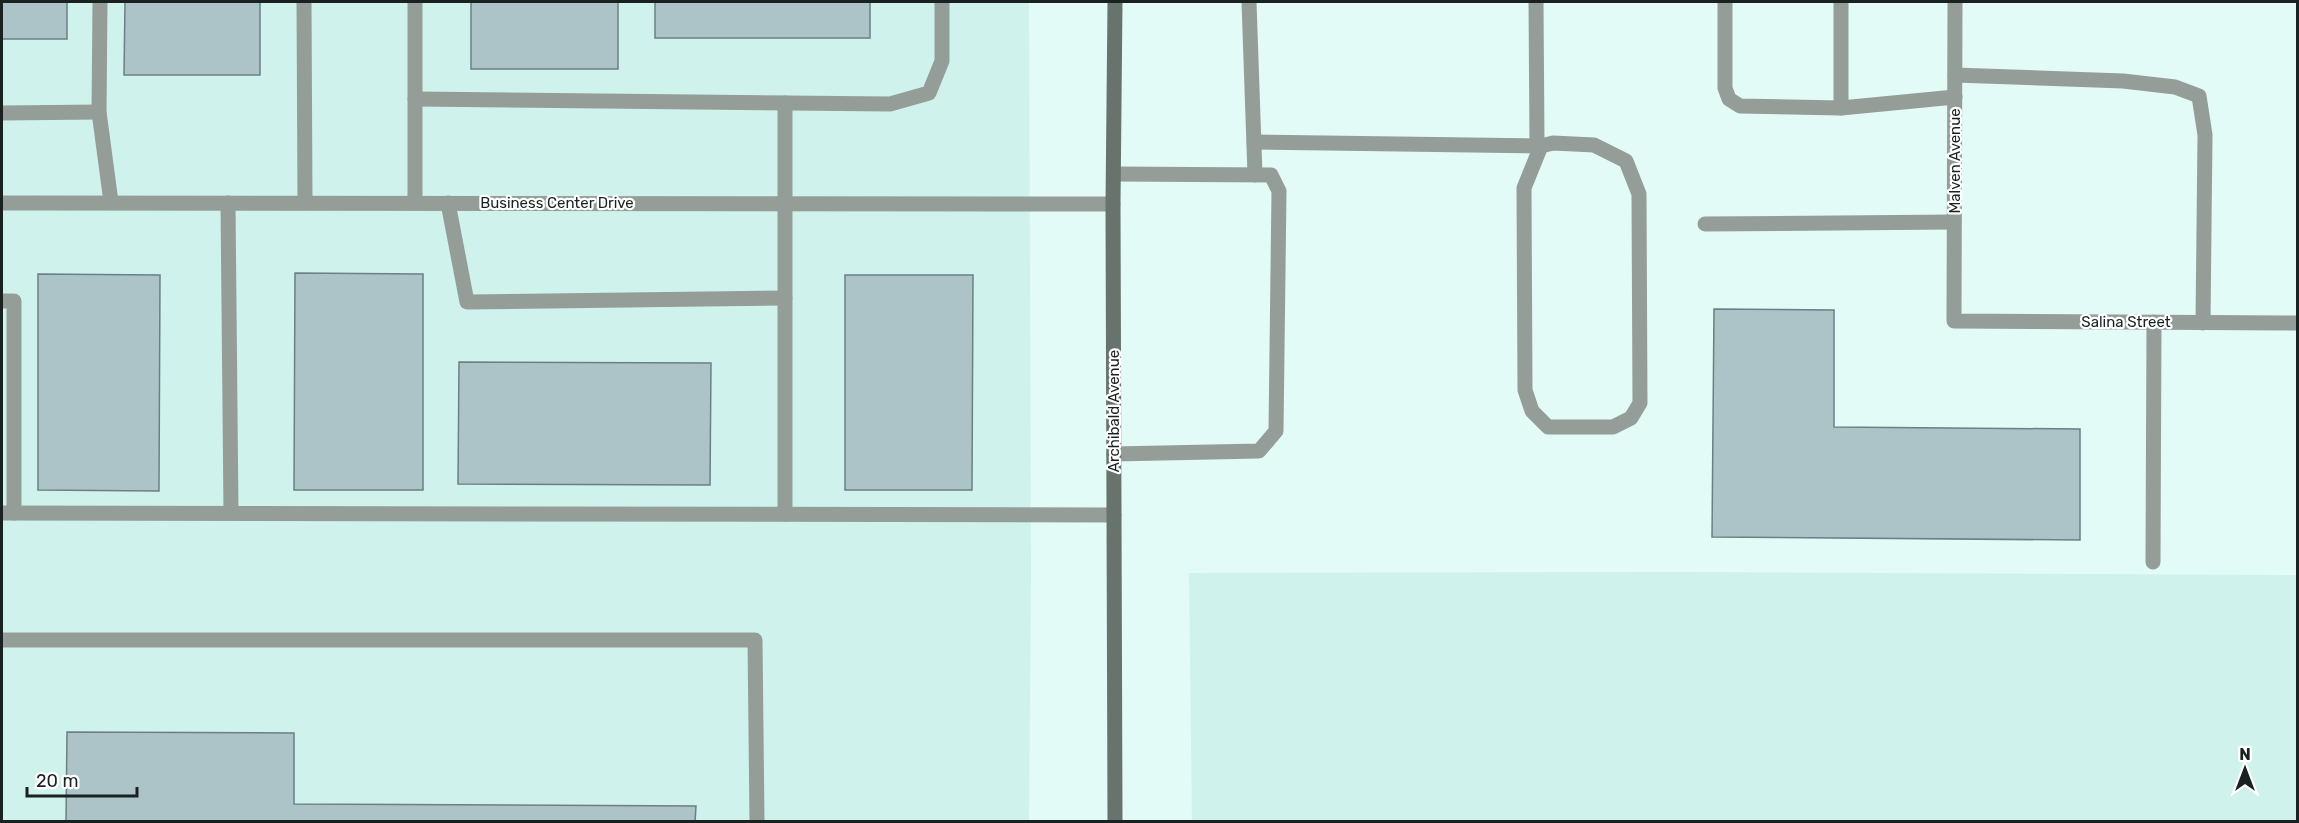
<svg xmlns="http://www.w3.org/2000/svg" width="2299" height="823" font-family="Rubik,sans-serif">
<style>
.built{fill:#cff2ec}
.building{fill:#acc4c8;stroke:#6a8084;stroke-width:1.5}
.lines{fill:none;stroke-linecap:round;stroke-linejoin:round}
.service{stroke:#959d98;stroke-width:15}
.minor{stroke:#959d98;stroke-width:15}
.secondary{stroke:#67736c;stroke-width:15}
.labels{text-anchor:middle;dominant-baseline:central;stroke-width:4.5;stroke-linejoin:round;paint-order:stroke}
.street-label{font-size:15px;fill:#192221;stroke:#fff}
</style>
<rect width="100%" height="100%" fill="#e2fbf7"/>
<!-- built -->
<g class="built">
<polygon points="2,2 1029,2 1031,572 1029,821 2,822"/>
<polygon points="1679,572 2297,575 2297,821 1192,821 1189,573"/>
</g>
<!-- building -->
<g class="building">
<rect x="2" y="2" width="65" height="37"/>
<polygon points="125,2 260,2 260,75 124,75"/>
<rect x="471" y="2" width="147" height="67"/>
<rect x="655" y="2" width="215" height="36"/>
<polygon points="295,273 423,274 423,490 294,490"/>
<polygon points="38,274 160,275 159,491 38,490"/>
<polygon points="845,275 973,275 972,490 845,490"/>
<polygon points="1714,309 1834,310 1834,427 2080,429 2080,540 1712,537"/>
<polygon points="459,362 711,363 710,485 458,484"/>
<polygon points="67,732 294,733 294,804 696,806 695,822 66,822"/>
</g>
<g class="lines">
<!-- service -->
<g class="service">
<polyline points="100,2 99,112 111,202"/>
<polyline points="304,2 305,203"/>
<polyline points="415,2 415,203"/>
<polyline points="1249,2 1255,175"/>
<polyline points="1725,2 1725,88 1729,99 1740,106 1841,108 1955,97"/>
<polyline points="1841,2 1841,108"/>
<polyline points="1955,75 2123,81 2175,87 2199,96 2205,135 2203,323"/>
<polyline points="415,99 890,104 929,93 942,61 942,2"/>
<polyline points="785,103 785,514"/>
<polyline points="2,113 99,112"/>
<polyline points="1254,142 1541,146 1537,143 1536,2"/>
<polygon points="1553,143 1594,145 1626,161 1639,194 1640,403 1631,418 1613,427 1548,427 1532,411 1525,390 1524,188 1541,146"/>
<polyline points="1114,174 1271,175 1279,191 1276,431 1259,451 1114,454"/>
<polyline points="228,203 231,513"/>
<polyline points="448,203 467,302 785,298"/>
<polyline points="1705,224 1954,222"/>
<polyline points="2,301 14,301 14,513"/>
<polyline points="2,513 1114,515"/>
<polyline points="2153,562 2154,322"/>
<polyline points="2,640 755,640 757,822"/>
</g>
<!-- minor -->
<g class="minor">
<polyline points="1955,2 1954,321 2298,323"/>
<polyline points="2,203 1113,204"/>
</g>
<!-- secondary -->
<polyline class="secondary" points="1115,2 1113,204 1115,822"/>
</g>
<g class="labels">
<!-- street labels -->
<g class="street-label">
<text transform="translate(1955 161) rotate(-90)">Malven Avenue</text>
<text x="557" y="203">Business Center Drive</text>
<text x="2126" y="322">Salina Street</text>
<text transform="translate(1114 411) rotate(-90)">Archibald Avenue</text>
</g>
</g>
<!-- border -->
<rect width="2299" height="823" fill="none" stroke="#192221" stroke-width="6"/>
<!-- north arrow -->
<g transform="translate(2245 769)" stroke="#ffffff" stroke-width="4.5" paint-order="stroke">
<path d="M0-4.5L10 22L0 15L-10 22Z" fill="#192221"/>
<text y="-9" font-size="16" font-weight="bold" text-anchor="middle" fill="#192221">N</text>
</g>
<!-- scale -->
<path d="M27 787v9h110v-9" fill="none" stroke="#192221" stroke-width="3"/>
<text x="36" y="787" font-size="18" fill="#192221" stroke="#ffffff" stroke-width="4.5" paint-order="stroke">20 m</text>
</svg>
